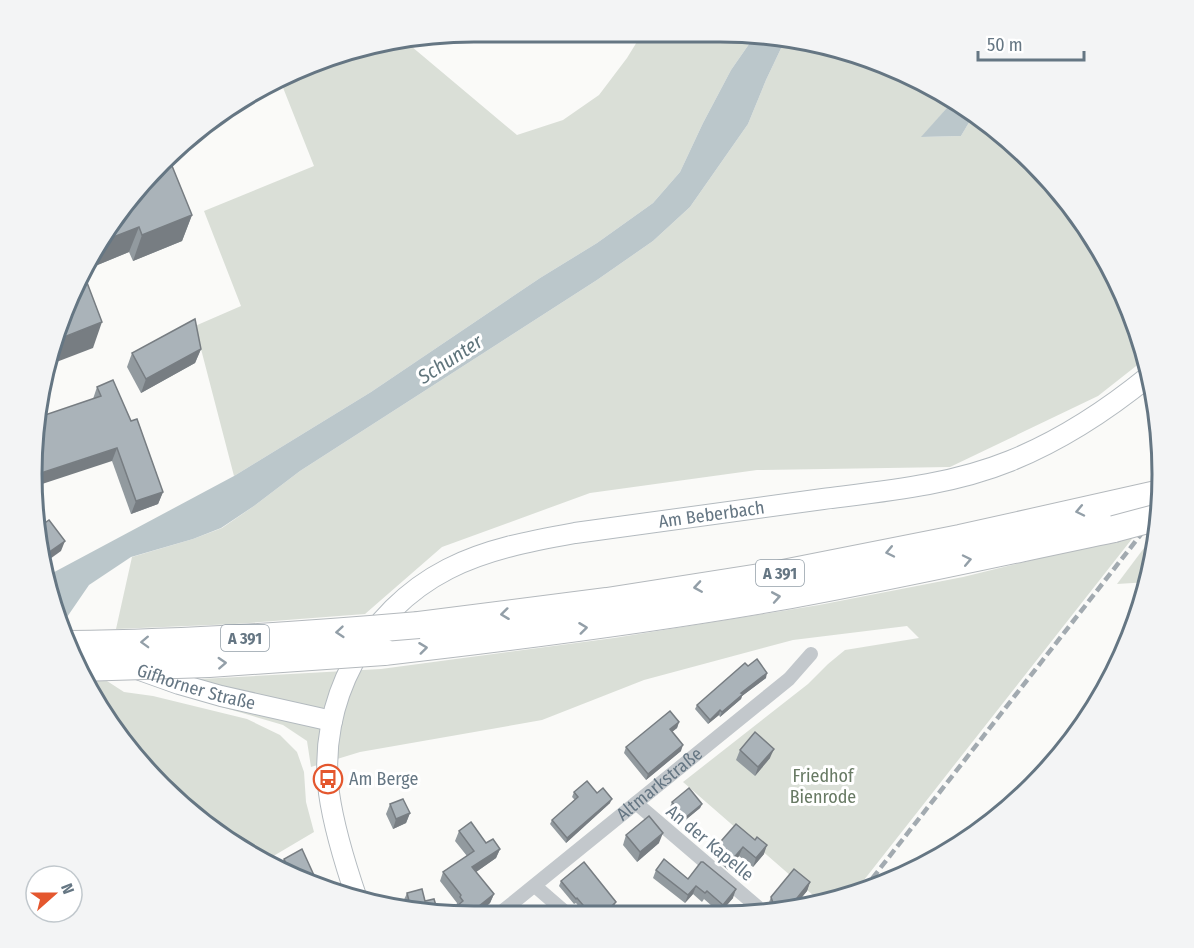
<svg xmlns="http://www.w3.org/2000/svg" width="1194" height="948" font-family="'Fira Sans Condensed',sans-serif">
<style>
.green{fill:#dadfd7}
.water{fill:#bbc7cb}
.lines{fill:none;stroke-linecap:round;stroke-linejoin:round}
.secondary-casing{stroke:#b3babf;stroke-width:22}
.highway-casing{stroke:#b4b9bd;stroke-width:28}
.street{stroke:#c3c8cc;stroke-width:14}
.secondary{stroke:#fff;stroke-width:20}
.highway{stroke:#fff;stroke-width:26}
.rail{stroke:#a2aab0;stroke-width:4.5;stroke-dasharray:9 4.5;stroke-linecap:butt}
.highway-bridge-casing{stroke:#b4b9bd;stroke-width:28;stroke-linecap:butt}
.highway-bridge{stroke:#fff;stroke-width:26}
.wall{fill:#929a9f}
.shaded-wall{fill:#777d82}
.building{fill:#aab3b9;stroke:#777d82;stroke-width:1.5}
.oneway{stroke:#939fa8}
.labels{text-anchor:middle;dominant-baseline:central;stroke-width:6;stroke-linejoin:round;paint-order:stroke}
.shield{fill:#fff;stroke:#939fa8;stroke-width:1.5}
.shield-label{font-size:16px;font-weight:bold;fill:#657683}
.street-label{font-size:18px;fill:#657683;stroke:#fff}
.park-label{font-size:18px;fill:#687a64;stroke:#fff}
.poi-label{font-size:18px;fill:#657683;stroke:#fff;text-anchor:start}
.water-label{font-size:20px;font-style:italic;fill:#60757c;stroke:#fff}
.rim{fill:none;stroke:#657683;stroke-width:3}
</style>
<rect width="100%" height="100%" fill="#fafaf8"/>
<!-- green -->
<g class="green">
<polygon points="643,32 749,32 756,34 731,70 703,123 680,172 653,203 597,243 540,278 371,392 234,476 195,326 241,306 204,211 314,166 280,80 360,46 405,41 517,135 563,120 599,95 627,58"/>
<polygon points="785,40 863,55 942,91 954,100 922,137 961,136 974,114 1011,141 1103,253 1139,332 1145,359 1098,396 950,467 757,470 590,493 442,547 365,614 235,624 116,629 132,557 193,539 222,528 254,506 300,471 597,280 653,241 690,207 748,124 766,80"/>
<polygon points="1157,531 1149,582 1117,584 1156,532"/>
<polygon points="1135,535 853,894 835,901 822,903 683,782 808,684 828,664 845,650 919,638 907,626 793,640 644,680 542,720 360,752 311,767 307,741 283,725 174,693 145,682 381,669 614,638 819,605 963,577"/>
<polygon points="76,661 124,692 153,696 247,719 280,735 297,752 304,772 306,802 314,832 265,861 228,842 142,766 91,695"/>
</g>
<!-- water -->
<g class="water">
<path d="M756,34L785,40L766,80L748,124L690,207L653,241L597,280L300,471L254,506L221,528L193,539L131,557L89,585L65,620C52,610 47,593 45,577L234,476L371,392L540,278L597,243L653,203L680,172L703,123L731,70Z"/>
<polygon points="954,100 974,114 961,136 921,137"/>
</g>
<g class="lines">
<!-- secondary casing -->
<g class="secondary-casing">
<g id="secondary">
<path id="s2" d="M137,669L179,684L221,696L332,721"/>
<path id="s3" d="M357,899C345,864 334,829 329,793C317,702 366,611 448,569C487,549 531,541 575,533C657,522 740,511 823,499C886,491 951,485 1010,461C1062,440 1106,411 1149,376"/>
</g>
</g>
<!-- highway casing -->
<g class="highway-casing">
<g id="highway">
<polyline points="419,625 607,601 773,575 960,538 1161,493"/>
<path d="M384,652C516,637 649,620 780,597C892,577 1003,552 1114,529"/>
</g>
</g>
<!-- street -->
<g class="street">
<polyline points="636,803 761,910"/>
<polyline points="535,886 565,912"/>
<path id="s1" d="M504,910L789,679L811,654"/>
</g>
<!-- secondary -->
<use href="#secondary" class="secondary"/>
<!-- highway -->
<use href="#highway" class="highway"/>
<!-- rail -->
<polyline class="rail" points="864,889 1160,510"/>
<!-- highway-bridge casing -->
<g class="highway-bridge-casing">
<g id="highway-bridge">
<polyline points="1114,529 1159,517"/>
<path d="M70,644C186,643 303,635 419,625"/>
<polyline points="79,668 209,664 384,652"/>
</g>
</g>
<!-- highway-bridge -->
<use href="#highway-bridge" class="highway-bridge"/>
</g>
<!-- wall -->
<g class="wall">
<polygon points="161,161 192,215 182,241 133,261 129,252 83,271 91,252"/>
<polygon points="201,349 195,363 141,393 127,367 132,353"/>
<polygon points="97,387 131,421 163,492 158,504 131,514 112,461 93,399"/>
<polygon points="748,666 766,678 742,696 741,699 720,717 719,715 708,724 695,709 697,705"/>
<polygon points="679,722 677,728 672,732 681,751 646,780 624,753 626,747"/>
<polygon points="740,750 770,758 755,776 736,760"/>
<polygon points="574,792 597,793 610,803 566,843 550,824 552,820 575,800 572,797"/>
<polygon points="672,802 702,804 700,808 683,822 670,807"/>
<polygon points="390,804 410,813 406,823 393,829 386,814"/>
<polygon points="736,824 764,854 753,867 739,856 728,870 712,856 715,848"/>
<polygon points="459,831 500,849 496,858 476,872 494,894 490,903 482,910 455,909 457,903 440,881 443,872 467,856 455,841"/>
<polygon points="626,835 659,843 637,862 623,845"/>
<polygon points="284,859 305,883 286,873 282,864"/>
<polygon points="656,870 688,879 733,898 720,913 704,899 702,902 693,894 685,903 653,878"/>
<polygon points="561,881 614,906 607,913 583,912 576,903 574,904 559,886"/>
<polygon points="810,882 807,891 793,908 753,915 759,912 766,910 769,909 768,905 771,897"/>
<polygon points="407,893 425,901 437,909 405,908 403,902"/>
</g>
<!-- shaded-wall -->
<g class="shaded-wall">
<polygon points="192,215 182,241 133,261 142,235"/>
<polygon points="139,227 129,252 83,271 91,252 98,243"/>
<polygon points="102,322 93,348 46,366 47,359 54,341"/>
<polygon points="201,349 195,363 141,393 146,379"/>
<polygon points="117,448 112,461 33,487 32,476"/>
<polygon points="163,492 158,504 131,514 136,501"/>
<polygon points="65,541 61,551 43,564 42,557"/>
<polygon points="767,673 766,678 742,696 741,699 720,717 722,712 741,693"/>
<polygon points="720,710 719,715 708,724 710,720"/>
<polygon points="679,722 677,728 668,735 670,729"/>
<polygon points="683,745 681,751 646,780 648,774"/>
<polygon points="774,749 770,758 755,776 758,767"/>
<polygon points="612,799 610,803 566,843 567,838"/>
<polygon points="702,804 700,808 683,822 685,818"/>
<polygon points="410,813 406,823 393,829 396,819"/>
<polygon points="663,833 659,843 637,862 640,852"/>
<polygon points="767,845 764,854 753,867 756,858"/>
<polygon points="743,847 739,856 728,870 731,861"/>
<polygon points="500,849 496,858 469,877 472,867"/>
<polygon points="810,882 807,891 793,908 789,909"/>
<polygon points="696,886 693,894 685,903 688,895"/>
<polygon points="736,889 733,898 720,913 723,905"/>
<polygon points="494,894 490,903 482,910 474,910"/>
<polygon points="616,902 614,906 607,913 604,913"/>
</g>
<!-- building -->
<g class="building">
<polygon points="168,156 192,215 142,235 139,227 98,243 161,161"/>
<polygon points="83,272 102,322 54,341"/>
<polygon points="195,319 201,349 146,379 132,353"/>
<polygon points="113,380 131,421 137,419 163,492 136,501 117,448 32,476 39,417 101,396 97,387"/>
<polygon points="49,520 65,541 42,557 39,527"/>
<polygon points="757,659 767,673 741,693 743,694 722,712 720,710 710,720 697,705 745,663 748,666"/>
<polygon points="670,711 679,722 670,729 683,745 648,774 626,747"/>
<polygon points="755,732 774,749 758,767 740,750"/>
<polygon points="587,781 597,793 603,788 612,799 567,838 552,820 578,797 574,792"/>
<polygon points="689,788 702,804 685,818 672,802"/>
<polygon points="403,799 410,813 396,819 390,804"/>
<polygon points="649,816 663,833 640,852 626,835"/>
<polygon points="471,822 486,843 493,839 500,849 472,867 494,894 474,910 460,910 457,906 463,901 460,897 461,895 443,872 474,851 459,831"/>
<polygon points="736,824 755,840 757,837 767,845 756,858 743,847 731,861 715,848"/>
<polygon points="302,849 317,882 311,885 305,883 292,876 284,859"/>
<polygon points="664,859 688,879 701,862 703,862 736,889 723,905 707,891 705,893 696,886 688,895 656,870"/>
<polygon points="584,862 616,902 604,913 589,912 577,898 576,899 561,881"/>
<polygon points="794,869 810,882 789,908 790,909 753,915 757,910 759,912 760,910 766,910 770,908 773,903 771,897"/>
<polygon points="422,889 425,901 434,899 437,909 411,909 407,893"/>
</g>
<!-- one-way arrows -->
<defs><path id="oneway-chevron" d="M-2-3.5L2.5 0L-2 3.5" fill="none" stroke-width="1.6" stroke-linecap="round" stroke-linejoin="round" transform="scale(1.5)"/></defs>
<g class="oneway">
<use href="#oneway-chevron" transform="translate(1080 511) rotate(168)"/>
<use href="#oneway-chevron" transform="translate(890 552) rotate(168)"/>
<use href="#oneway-chevron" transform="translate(967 560) rotate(-12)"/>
<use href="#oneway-chevron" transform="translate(698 587) rotate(171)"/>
<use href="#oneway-chevron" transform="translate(776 597) rotate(-10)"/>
<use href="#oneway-chevron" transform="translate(505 614) rotate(173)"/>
<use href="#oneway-chevron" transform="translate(583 628) rotate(-7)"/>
<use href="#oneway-chevron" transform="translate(340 632) rotate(175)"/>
<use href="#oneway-chevron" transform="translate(145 642) rotate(178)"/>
<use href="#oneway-chevron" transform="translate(423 648) rotate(-7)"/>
<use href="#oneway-chevron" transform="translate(222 663) rotate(-3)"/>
</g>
<!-- icons -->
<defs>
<g id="bus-ring" transform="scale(1.5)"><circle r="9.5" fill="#fff" stroke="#e4572e" stroke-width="1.5"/><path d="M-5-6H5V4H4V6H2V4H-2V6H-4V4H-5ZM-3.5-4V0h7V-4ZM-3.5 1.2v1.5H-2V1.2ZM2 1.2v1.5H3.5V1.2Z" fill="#e4572e"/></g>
</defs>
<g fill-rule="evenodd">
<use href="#bus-ring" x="328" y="779"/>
</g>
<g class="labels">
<!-- shield labels -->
<g class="shield">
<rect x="756" y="560" width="48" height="26" rx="4.5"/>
<rect x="221" y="625" width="48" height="26" rx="4.5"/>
</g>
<g class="shield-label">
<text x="780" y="573">A 391</text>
<text x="245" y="638">A 391</text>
</g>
<!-- street labels -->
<g class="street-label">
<text stroke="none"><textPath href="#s3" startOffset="650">Am Beberbach</textPath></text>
<text stroke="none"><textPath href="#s2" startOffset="62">Gifhorner Straße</textPath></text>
<text stroke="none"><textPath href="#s1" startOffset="200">Altmarkstraße</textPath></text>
<text transform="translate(710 843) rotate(40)">An der Kapelle</text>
</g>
<!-- park labels -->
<g class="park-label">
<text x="823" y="776">Friedhof<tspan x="823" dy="21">Bienrode</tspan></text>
</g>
<!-- poi labels -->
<g class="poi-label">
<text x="349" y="779">Am Berge</text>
</g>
<!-- water labels -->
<g class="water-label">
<text transform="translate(450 359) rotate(-33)">Schunter</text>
</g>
</g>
<!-- crop -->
<path d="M0 0H1194V948H0ZM474 42H720A432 432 0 0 1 1152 474V474A432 432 0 0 1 720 906H474A432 432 0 0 1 42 474V474A432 432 0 0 1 474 42Z" fill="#f3f4f5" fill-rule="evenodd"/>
<path class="rim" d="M474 42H720A432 432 0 0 1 1152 474V474A432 432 0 0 1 720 906H474A432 432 0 0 1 42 474V474A432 432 0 0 1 474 42Z"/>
<!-- north arrow -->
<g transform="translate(54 894) rotate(69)"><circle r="28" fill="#ffffff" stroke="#c1c8cd" stroke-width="1.5"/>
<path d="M0-4.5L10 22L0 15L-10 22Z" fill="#e4572e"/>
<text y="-9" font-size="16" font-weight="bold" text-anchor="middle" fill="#657683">N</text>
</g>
<!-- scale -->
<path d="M978 51v9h106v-9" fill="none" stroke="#657683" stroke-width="3"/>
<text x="987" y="51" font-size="18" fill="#657683" stroke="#ffffff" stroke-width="4.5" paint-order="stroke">50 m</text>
</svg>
